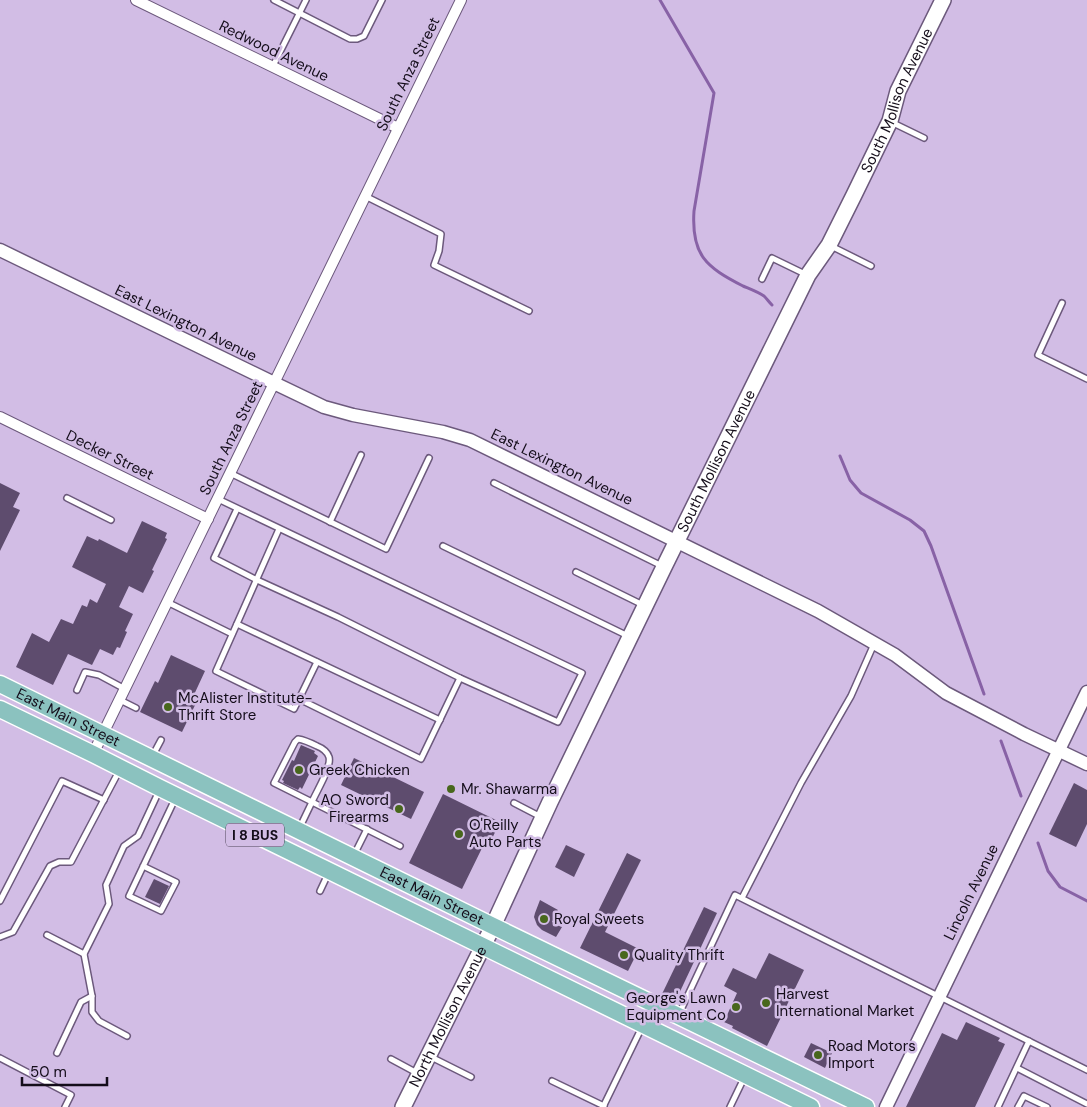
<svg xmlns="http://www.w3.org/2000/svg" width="1087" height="1107" font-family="'DM Sans',sans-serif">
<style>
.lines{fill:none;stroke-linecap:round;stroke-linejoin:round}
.stream{stroke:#8862a6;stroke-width:3}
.building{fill:#5e4c6e}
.service-casing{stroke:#6c597c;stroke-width:8}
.minor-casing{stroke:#6c597c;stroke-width:12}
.tertiary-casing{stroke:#6c597c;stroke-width:15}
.secondary-casing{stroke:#6c597c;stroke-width:18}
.primary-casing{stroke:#fff;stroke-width:19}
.service{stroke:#fff;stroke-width:5}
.minor{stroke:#fff;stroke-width:10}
.tertiary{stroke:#fff;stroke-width:12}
.secondary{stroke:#fff;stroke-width:15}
.primary{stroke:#8bc2bf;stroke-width:16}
.poi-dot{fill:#48671c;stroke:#d2bde5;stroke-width:2}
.labels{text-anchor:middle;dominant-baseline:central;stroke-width:5;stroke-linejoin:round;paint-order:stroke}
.shield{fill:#d2bde5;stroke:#4d4257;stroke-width:1}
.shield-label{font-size:14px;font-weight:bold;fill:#140d1a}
.street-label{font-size:15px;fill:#140d1a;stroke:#d2bde5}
.poi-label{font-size:15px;fill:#140d1a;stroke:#d2bde5;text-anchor:start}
</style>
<rect width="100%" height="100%" fill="#d2bde5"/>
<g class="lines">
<!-- stream -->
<g class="stream">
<path d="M660,0L714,93L694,211C691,255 706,267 743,286C750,289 758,292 764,296C767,299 769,302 772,305"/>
<polyline points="840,456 850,480 861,493 910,520 924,531 931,546 984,694"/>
<polyline points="1001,741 1021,796"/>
<polyline points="1038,843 1048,871 1060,887 1087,901"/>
</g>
</g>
<!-- building -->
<g class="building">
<polygon points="0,483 20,493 13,507 20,510 0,551"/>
<polygon points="142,521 167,533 165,538 167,539 152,570 154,571 143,593 129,586 119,607 133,614 125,631 127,632 120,648 117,647 113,655 100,649 92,665 68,654 53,685 16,667 32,633 49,642 61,619 73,624 82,605 87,607 90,599 97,603 106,584 72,567 87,536 98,541 99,539 127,553"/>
<polygon points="171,655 205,671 192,699 197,701 182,732 140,712 155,681 158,683"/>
<polygon points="301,745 315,751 314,753 318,756 302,789 300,787 298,790 283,783 284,781 282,780 292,760 294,761"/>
<polygon points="354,758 424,792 411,819 341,785"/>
<polygon points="1074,783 1087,790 1087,824 1076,847 1049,834"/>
<polygon points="443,794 500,822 487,849 483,846 462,889 409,863"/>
<polygon points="566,845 585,854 574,877 555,867"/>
<polygon points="627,853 641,860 605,932 639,949 628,971 580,948"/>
<polygon points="154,879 169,886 160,904 145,897"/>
<polygon points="540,900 558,910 552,922 562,927 556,937 542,930 537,925 534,917 535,913"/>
<polygon points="704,907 717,913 676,1000 662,994"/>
<polygon points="769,953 804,970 767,1046 732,1028 733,1026 724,1022 737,993 724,986 733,968 756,979"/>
<polygon points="966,1022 1000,1038 998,1041 1005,1044 975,1107 906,1107 942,1033 957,1040"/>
<polygon points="811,1043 832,1053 825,1068 804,1057"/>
</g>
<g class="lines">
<!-- service casing -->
<g class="service-casing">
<g id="service">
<polyline points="274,0 350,39 357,39 364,36 382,0"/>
<polyline points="273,66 306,0"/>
<polyline points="891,122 924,138"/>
<polyline points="365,196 441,234 439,251 434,265 529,311"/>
<polyline points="831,246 871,266"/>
<polyline points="762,279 772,258 807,275"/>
<polyline points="1062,303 1038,355 1087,379"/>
<polyline points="230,473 386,549 429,458"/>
<polyline points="494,483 664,567"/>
<polyline points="67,498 111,520"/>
<polyline points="218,499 582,673 558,722 460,678 338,617 257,580 214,558 237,509"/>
<polyline points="330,522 361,455"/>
<polyline points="279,529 216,671 294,709 299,699 421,759 460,678"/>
<polyline points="443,546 628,636"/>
<polyline points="576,572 643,605"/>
<polyline points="167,602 232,634"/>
<polyline points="237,624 440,720"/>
<polyline points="77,690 85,672 99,675 125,689"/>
<polyline points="299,699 317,662"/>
<polyline points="120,700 136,708"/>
<path d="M298,739C305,740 311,743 317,746C322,748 327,751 329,757C332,767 316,792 312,802L274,783L295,742Z"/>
<polyline points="153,755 161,740"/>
<polyline points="514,803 541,817"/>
<polyline points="299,829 312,802 400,846"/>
<polyline points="354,855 367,829"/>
<polyline points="143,866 176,882 161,911 129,896 175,799"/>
<polyline points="320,891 328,874"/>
<polyline points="742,898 801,783 851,696 874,644"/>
<polyline points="0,901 62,781 104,800"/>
<polyline points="47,935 84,954"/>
<polyline points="0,937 13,932 50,866 59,862 71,862 119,771"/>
<polyline points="679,1014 735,895 1087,1070"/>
<polyline points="127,1036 99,1021 92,1012 92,996 84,954 109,904 106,885 124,846 138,836 159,791"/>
<polyline points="57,1053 81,1002 92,996"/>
<polyline points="429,1056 471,1077"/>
<polyline points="0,1058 71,1095 65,1107"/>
<polyline points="391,1059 417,1073"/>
<polyline points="1017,1068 1087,1104"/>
<polyline points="552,1081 604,1106"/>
<polyline points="603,1107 642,1027"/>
<polyline points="730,1107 745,1076"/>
<polyline points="998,1107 1029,1041"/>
<polyline points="1018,1107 1024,1096 1047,1107"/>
</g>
</g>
<!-- minor casing -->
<g class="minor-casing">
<g id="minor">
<polyline points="136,0 398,128"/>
<polyline points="0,417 208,519"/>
<polyline points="93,754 461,0"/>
</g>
</g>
<!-- tertiary casing -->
<g class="tertiary-casing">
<g id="tertiary">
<polyline points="0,250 274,383 324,407 353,415 443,432 470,440 818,611 895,655 946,693 1024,734 1087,764"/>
<polyline points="886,1107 1087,692"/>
</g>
</g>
<!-- secondary casing -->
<g class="secondary-casing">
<g id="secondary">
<path id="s1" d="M403,1107L493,926L550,802L664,567L808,275L829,245L854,195L890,121L898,91L943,0"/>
</g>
</g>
<!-- primary casing -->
<g class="primary-casing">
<g id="primary">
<path id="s2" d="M0,684L493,926L866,1107"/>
<polyline points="0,709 93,754 160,788 811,1107"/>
</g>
</g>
<!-- service -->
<use href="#service" class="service"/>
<!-- minor -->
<use href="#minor" class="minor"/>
<!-- tertiary -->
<use href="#tertiary" class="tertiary"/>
<!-- secondary -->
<use href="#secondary" class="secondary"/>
<!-- primary -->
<use href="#primary" class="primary"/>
</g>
<!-- markers -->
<g class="poi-dot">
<circle cx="168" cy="707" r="5"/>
<circle cx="299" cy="770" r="5"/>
<circle cx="451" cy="789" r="5"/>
<circle cx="399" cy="809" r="5"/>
<circle cx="459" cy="834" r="5"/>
<circle cx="544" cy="919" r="5"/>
<circle cx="624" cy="955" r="5"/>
<circle cx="766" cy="1003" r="5"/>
<circle cx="736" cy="1007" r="5"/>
<circle cx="818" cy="1055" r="5"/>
</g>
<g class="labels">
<!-- shield labels -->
<rect class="shield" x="226" y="823.5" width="58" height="23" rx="4"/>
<g class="shield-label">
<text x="255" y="835">I 8 BUS</text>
</g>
<!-- street labels -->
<g class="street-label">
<text transform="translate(274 51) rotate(26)">Redwood Avenue</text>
<text transform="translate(408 74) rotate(-64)">South Anza Street</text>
<text stroke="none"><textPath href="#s1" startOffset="1122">South Mollison Avenue</textPath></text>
<text transform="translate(186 323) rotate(26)">East Lexington Avenue</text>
<text transform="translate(231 438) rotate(-64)">South Anza Street</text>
<text transform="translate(110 455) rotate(26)">Decker Street</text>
<text stroke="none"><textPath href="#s1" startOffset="718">South Mollison Avenue</textPath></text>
<text transform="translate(562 467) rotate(26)">East Lexington Avenue</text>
<text stroke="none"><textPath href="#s2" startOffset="76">East Main Street</textPath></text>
<text transform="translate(971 892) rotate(-64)">Lincoln Avenue</text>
<text stroke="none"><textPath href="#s2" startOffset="481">East Main Street</textPath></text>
<text stroke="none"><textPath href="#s1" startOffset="101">North Mollison Avenue</textPath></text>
</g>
<!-- poi labels -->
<g class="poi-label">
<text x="178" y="698">McAlister Institute-<tspan x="178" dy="17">Thrift Store</tspan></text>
<text x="309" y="770">Greek Chicken</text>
<text x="461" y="789">Mr. Shawarma</text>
<text x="389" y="800" text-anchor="end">AO Sword<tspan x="389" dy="17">Firearms</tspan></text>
<text x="469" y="825">O'Reilly<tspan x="469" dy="17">Auto Parts</tspan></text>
<text x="554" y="919">Royal Sweets</text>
<text x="634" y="955">Quality Thrift</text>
<text x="776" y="994">Harvest<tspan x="776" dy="17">International Market</tspan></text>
<text x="726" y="998" text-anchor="end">George's Lawn<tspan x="726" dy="17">Equipment Co</tspan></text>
<text x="828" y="1046">Road Motors<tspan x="828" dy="17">Import</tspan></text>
</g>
</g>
<!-- scale -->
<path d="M22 1077v8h85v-8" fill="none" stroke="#140d1a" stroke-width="2.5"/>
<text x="30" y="1077" font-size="15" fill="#140d1a" stroke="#d2bde5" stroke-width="4" paint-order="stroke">50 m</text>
</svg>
